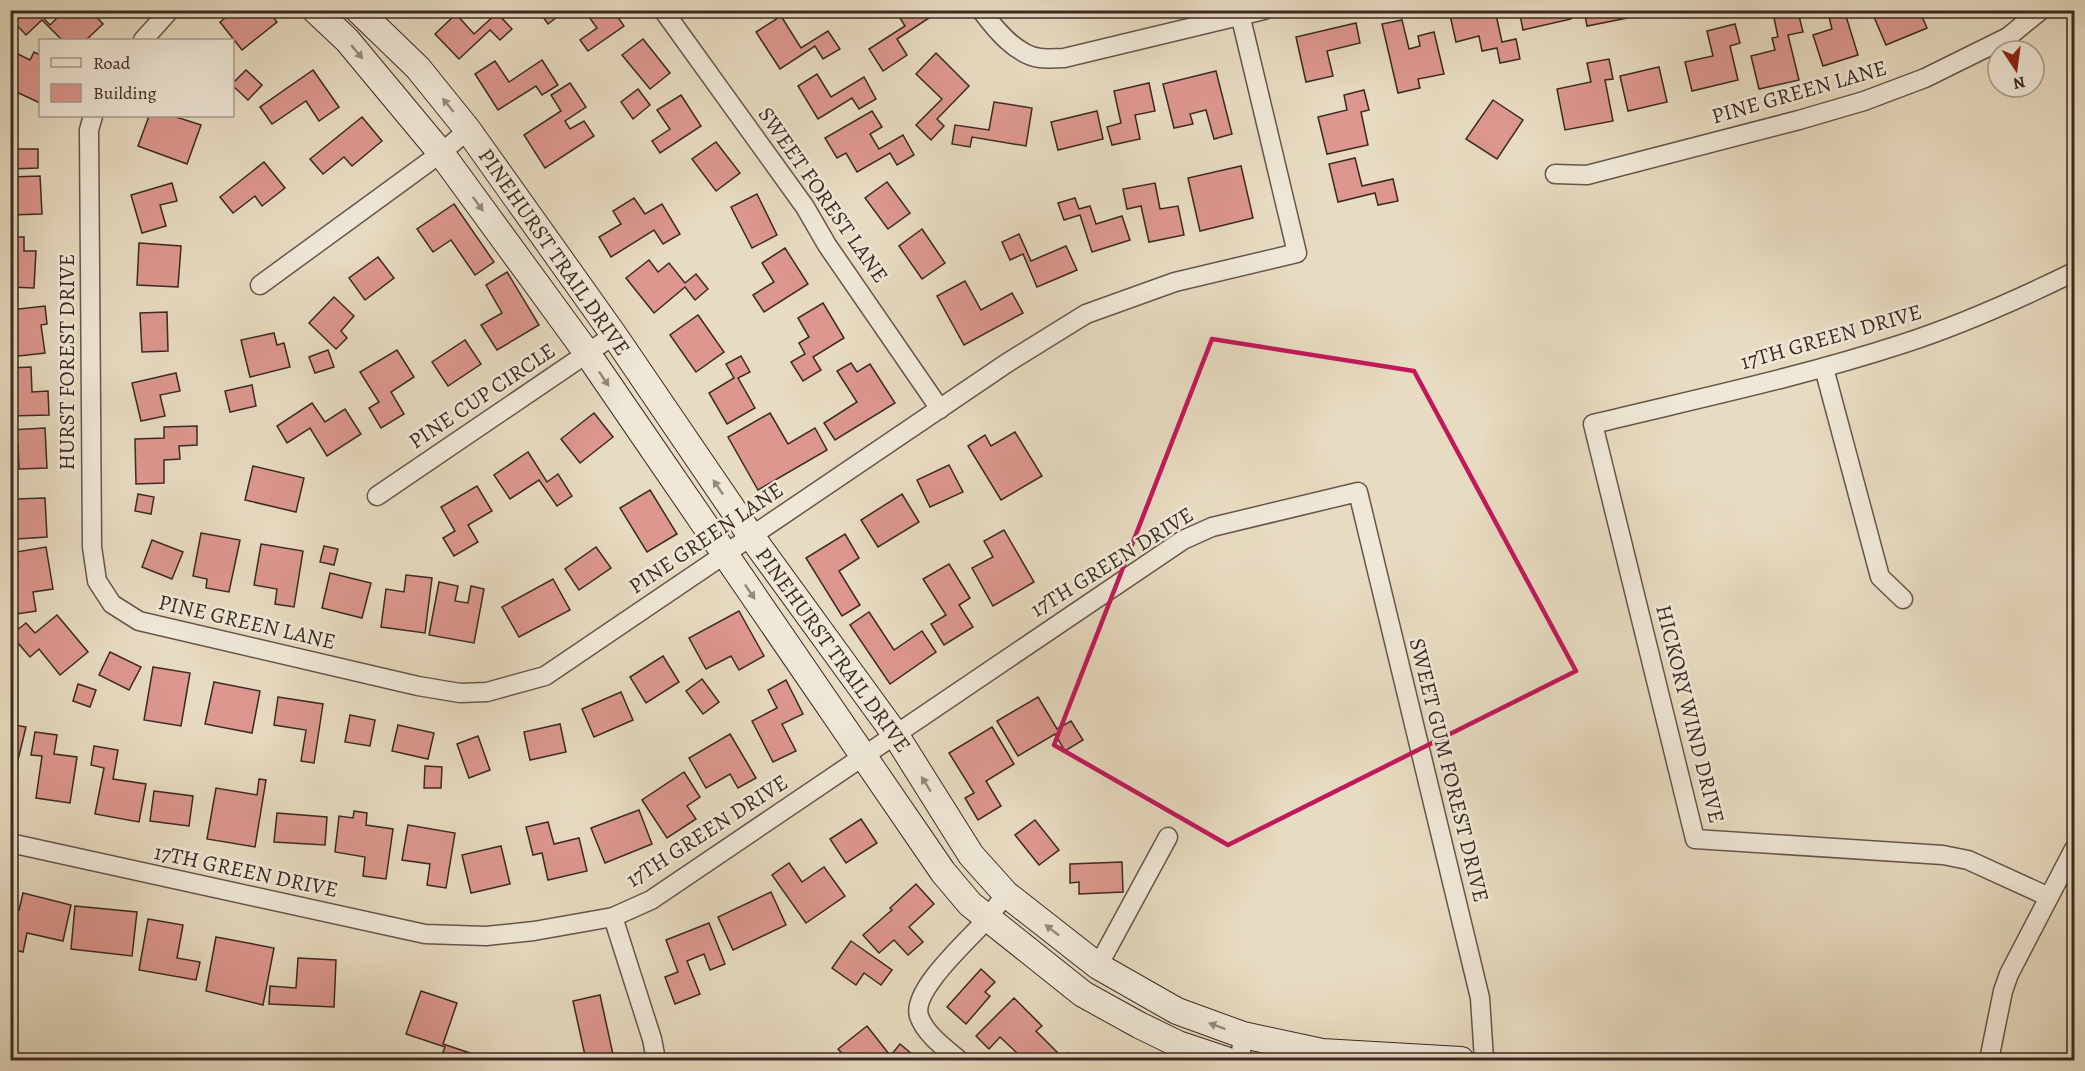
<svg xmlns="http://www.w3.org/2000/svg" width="2085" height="1071" font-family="Alegreya,serif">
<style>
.building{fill:#dd978f;stroke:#3b2a22;stroke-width:1.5}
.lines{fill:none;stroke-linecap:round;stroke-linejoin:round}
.street-casing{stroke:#66564a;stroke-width:21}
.secondary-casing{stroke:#3b2a22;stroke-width:28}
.street{stroke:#efe8d7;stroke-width:18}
.secondary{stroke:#efe8d7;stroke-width:26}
.oneway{fill:#95897c}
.marked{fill:none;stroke:#c2185b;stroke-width:4.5;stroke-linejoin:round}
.labels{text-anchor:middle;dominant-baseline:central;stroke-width:5;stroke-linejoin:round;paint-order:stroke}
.street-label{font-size:22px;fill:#3b2a22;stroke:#efe8d7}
</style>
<rect width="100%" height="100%" fill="#e7dbc1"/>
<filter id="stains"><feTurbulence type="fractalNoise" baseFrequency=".00333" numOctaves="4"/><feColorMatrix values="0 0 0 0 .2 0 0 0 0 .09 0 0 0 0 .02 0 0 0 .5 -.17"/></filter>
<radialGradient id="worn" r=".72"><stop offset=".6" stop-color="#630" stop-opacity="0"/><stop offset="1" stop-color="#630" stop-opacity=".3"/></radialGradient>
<!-- building -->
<g class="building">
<polygon points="13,10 36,10 50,25 61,14 58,10 90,10 103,24 86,40 62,40 42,20 26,35 10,18 10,13"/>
<polygon points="235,10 268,10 277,22 242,50 220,22"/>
<polygon points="538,10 566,10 548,24"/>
<polygon points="584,10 613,10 624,26 588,51 580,40 597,28"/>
<polygon points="895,10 929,10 932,16 897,39 907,55 883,71 869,49 905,26"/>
<polygon points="1469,10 1495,10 1502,42 1516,39 1520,59 1500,63 1497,48 1482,51 1479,36 1456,42 1450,15"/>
<polygon points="1519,10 1569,10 1571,19 1523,30"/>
<polygon points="1584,10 1647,10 1648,14 1587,26"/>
<polygon points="1836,10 1852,10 1845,13 1858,55 1823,66 1813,35 1832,29 1829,17 1837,15"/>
<polygon points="1871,10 1919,10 1927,28 1886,45"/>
<polygon points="1798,12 1803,32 1788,35 1799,80 1759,89 1751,56 1775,50 1772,38 1778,37 1774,18"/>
<polygon points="497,13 512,29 500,40 490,30 459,59 435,34 456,14 474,34"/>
<polygon points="781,16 801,48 828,31 840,49 823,59 815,46 780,69 756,32"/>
<polygon points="1402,20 1409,49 1420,46 1418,36 1434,32 1444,74 1418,79 1420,88 1398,93 1382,24"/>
<polygon points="1356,23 1360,43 1327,51 1333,76 1306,82 1296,37"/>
<polygon points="1735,24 1740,43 1730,46 1738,80 1692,91 1685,62 1713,56 1707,31"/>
<polygon points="643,39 670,73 650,89 622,55"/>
<polygon points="34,52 40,55 40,103 10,89 10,71 18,54 30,60"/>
<polygon points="936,53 969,86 937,119 944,126 931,140 916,125 942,99 916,74"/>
<polygon points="1609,59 1613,79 1605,80 1613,121 1565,130 1557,89 1591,82 1587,63"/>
<polygon points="542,60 558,85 542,95 536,86 498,110 475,74 495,61 509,82"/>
<polygon points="1659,67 1667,102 1628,111 1620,76"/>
<polygon points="246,70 262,85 248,100 232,85 232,78 235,81"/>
<polygon points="313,70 339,107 319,121 306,101 272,124 260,107"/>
<polygon points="1216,71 1232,134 1214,139 1206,110 1190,114 1193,124 1174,128 1163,84"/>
<polygon points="817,74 831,97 864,77 876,99 859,109 852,98 818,119 798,86"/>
<polygon points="570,83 586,107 565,121 570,129 584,121 594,136 545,168 524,135 561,111 551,95"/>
<polygon points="1149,83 1155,111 1135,115 1140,139 1112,145 1107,127 1121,123 1114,91"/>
<polygon points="638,89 650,105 633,119 621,102"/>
<polygon points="1364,90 1369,110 1361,112 1368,145 1327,154 1318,117 1347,110 1344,95"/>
<polygon points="681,95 701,126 660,153 652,141 670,129 657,110"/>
<polygon points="1493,100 1523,120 1497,159 1466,139"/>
<polygon points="994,102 1032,108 1026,146 972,137 970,147 952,144 955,125 989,130"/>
<polygon points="872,111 882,127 870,134 879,149 903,135 914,155 897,165 890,153 857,172 846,153 837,158 825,138"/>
<polygon points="1097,111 1103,139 1058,150 1051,122"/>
<polygon points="149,116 173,116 201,125 187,164 138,146"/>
<polygon points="362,117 382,141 352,166 344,157 323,174 310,159"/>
<polygon points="10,123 13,123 13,149 38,149 38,168 10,169"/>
<polygon points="716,142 740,173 716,191 692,159"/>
<polygon points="1355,158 1362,186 1393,179 1398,201 1378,205 1375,193 1338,202 1329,164"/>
<polygon points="264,162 285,188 262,206 255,196 233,213 220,197"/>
<polygon points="1241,166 1253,218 1200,231 1188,178"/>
<polygon points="40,176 42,214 10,215 10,177"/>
<polygon points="887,182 910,213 888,229 865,198"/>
<polygon points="172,183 177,201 160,205 166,226 142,233 131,195"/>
<polygon points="1155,183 1160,209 1178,206 1184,235 1149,242 1141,206 1127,209 1123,189"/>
<polygon points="757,194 777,235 752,248 731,207"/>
<polygon points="634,198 645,214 662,204 680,234 663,244 654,230 611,257 599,237 621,224 613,211"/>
<polygon points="1075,198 1079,209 1090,206 1096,224 1122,216 1130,240 1092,252 1080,215 1064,220 1058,203"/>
<polygon points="454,204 494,262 475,275 451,240 433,252 417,229"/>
<polygon points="922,229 945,263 922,279 899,246"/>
<polygon points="1019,234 1031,261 1066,246 1077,270 1037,287 1023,254 1010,260 1002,242"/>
<polygon points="10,237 24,237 24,251 36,251 34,288 10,287"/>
<polygon points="139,243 181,246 178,287 137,285"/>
<polygon points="785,248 808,284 764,312 753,295 774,282 762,263"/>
<polygon points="378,257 394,278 365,300 349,278"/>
<polygon points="649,260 658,272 669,263 685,283 696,274 708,289 695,300 685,287 654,313 626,278"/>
<polygon points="507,272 539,325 497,350 481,325 502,313 486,285"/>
<polygon points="965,281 981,310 1012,293 1023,313 964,345 937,296"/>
<polygon points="334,297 354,316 341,331 347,338 336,349 309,323"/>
<polygon points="823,303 844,338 813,357 821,370 803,381 791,362 805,354 799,343 809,337 798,318"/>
<polygon points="45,306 47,324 41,325 45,353 10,357 10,310"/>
<polygon points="167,312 168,351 142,352 140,313"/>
<polygon points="698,315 724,352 696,372 670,335"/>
<polygon points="274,333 277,345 284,343 290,367 250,377 241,340"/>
<polygon points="465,340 481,364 448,386 432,362"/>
<polygon points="328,350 334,367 315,373 309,357"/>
<polygon points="397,350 414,377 391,392 404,414 381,428 369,408 379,402 360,372"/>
<polygon points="741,356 750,372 738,378 755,408 727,424 709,393 734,378 726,364"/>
<polygon points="851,363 857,372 870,364 895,403 835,440 824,423 857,402 837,371"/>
<polygon points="31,367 32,392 48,391 49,415 10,416 10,368"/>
<polygon points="176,373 180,391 160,395 165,416 141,421 132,383"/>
<polygon points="252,385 256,406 230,412 225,391"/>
<polygon points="312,403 325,422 345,409 361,434 327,456 310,428 287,443 277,426"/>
<polygon points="594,413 613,437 580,463 561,439"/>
<polygon points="770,413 788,444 815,428 827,450 758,490 728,437"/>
<polygon points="197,426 197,445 179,446 180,459 164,460 164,483 136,484 135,439 164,438 164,427"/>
<polygon points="45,428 47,468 19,469 18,445 10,445 10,430"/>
<polygon points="1015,432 1042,476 1001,500 968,446 985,435 991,446"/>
<polygon points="528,452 547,482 558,474 572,496 557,506 539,480 510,499 494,475"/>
<polygon points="949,465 963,492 930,507 917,480"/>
<polygon points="253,466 304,478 296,512 245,500"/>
<polygon points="477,486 492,511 468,525 478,542 454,556 443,538 455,531 441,507"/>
<polygon points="650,490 677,534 647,552 620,508"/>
<polygon points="138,494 154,497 151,514 135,511"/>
<polygon points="902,494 919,522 878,547 861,520"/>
<polygon points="45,498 47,537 17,539 15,499"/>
<polygon points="1004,530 1034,582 993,606 972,568 993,557 984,541"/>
<polygon points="201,533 240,540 229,592 206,588 207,579 193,576"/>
<polygon points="845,534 859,558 839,571 860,605 842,616 806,558"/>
<polygon points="152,540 183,552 172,579 142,567"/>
<polygon points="261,544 303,551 294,607 275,604 277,589 254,585"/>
<polygon points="324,546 338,549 334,565 320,562"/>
<polygon points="46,547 53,589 33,592 36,611 10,615 10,567 18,565 16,552"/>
<polygon points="596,547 611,568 579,590 565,569"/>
<polygon points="949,564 970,598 959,605 973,627 944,645 931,624 946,615 923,579"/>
<polygon points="330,573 371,583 362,618 322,608"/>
<polygon points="406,575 432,578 425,633 381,627 386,589 404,592"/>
<polygon points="553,579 570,610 519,637 502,607"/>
<polygon points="439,582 458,586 455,601 468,603 471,586 484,589 474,643 429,635"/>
<polygon points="739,611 764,656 739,670 731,656 706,669 689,638"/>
<polygon points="869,612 894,650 922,631 936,652 890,684 850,625"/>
<polygon points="57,615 88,652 60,675 39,649 30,657 11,635 26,623 35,633"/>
<polygon points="110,652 141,667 129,690 99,675"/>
<polygon points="663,656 679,682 646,703 630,677"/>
<polygon points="153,667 190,673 181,726 144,720"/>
<polygon points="702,679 719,702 703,714 686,691"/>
<polygon points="786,680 803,714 782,724 796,751 773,762 752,721 777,708 768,690"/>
<polygon points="214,682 260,691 252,733 205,724"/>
<polygon points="78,684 96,690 90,707 73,701"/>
<polygon points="621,692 633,720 594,737 582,709"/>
<polygon points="278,697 323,704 314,763 301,761 306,730 274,725"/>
<polygon points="1038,697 1057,729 1071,721 1083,740 1065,751 1055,734 1018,756 997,721"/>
<polygon points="350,715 375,720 370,746 345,742"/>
<polygon points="10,724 26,727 13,780 10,779"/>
<polygon points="560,724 566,752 530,760 524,732"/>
<polygon points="398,725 434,733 428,759 392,751"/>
<polygon points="992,727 1014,764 986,781 1001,806 978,820 965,798 974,793 949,753"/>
<polygon points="35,732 57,735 54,754 77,757 70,803 36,798 42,756 31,755"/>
<polygon points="730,734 756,778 738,788 730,774 706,788 689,758"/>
<polygon points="478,736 490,770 469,778 457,744"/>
<polygon points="94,746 118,750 113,779 146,784 139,822 95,814 104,768 91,765"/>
<polygon points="425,766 442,767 441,788 424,788"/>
<polygon points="684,772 700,797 687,806 696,819 667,838 642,800"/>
<polygon points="259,779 266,780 255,847 207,839 216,788 257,795"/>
<polygon points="154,791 193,796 189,826 150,821"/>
<polygon points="639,810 652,844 605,863 591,828"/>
<polygon points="354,811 367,813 366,825 393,829 386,879 363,876 365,857 335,852 339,816 353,818"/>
<polygon points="277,813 327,817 325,845 274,842"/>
<polygon points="861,819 877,843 846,863 830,839"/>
<polygon points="1035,820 1059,850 1039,865 1015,835"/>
<polygon points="548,822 554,844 579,838 587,871 548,880 542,853 533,855 526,827"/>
<polygon points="408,825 455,833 446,888 427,885 430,864 402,860"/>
<polygon points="501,846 510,884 471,893 462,855"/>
<polygon points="1122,862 1123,892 1079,894 1079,882 1070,883 1070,864"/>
<polygon points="789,863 802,882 824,867 845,896 806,923 772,875"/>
<polygon points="916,884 934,904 909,927 923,942 908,955 894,940 879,953 863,935 892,910 890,908"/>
<polygon points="771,892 786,925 733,950 718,917"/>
<polygon points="23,893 71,905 63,941 27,933 23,952 10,949 10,908 19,910"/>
<polygon points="75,906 137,912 132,956 71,949"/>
<polygon points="148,919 183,925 177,958 200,962 196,980 139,970"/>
<polygon points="709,923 725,964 710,970 704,954 687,961 700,994 675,1004 665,977 678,972 666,940"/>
<polygon points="216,937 274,948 263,1005 206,991"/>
<polygon points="851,941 892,970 881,985 864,973 856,985 832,968"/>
<polygon points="298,958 336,960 334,1007 269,1004 270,986 296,988"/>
<polygon points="981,969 995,982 985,992 990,996 966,1024 947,1007"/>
<polygon points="421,991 457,1003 443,1044 470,1053 467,1060 440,1060 445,1047 406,1034"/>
<polygon points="600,995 614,1059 586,1060 573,1001"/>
<polygon points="1014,998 1042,1026 1036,1031 1063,1058 1068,1053 1076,1060 1009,1060 1017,1053 1000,1037 989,1049 976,1036"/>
<polygon points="867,1026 889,1054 882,1060 848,1060 838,1049"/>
<polygon points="900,1044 919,1060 887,1060"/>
</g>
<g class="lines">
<!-- street casing -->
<g class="street-casing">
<g id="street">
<polyline points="663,10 805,207 827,245 940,409"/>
<path d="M981,10C995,29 1016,55 1040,58C1047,59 1056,58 1064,58L1264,10"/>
<polyline points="143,40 170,10"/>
<polyline points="93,116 89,130 92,547 97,581 112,604 139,621 418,686 460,693 487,692 545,676 1007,363 1086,314 1175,282 1297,253 1239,10"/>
<polyline points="1555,174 1587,175 1799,120 1864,101 1925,78 2008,37 2041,10"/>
<polyline points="260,285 441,153 468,130"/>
<polyline points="1824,368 1880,577 1903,599"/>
<polyline points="377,496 614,335"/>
<polyline points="10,843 425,934 486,936 534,931 613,917 651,900 1183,540 1212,527 1358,492 1480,998 1484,1060"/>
<path d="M2049,897L1968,860L1943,855L1695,839L1593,424C1696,399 1801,377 1902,344C1961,325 2019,299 2074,272"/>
<polyline points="613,917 652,1039 656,1060"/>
<polyline points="1098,966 1168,837"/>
<path d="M959,1060C945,1048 925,1034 919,1016C911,990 970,939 986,920C993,911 999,903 1006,894"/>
<polyline points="1240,1060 1243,1035"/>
<polyline points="1989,1060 2003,991 2009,974 2074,849"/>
</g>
</g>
<!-- secondary casing -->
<g class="secondary-casing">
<g id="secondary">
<polyline points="315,10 347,40 441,153 587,353 943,872 970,904 1083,994 1139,1025 1178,1044 1226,1060"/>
<polyline points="358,10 418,68 468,130 614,335 751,536 895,734 971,855 1006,894 1098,966 1177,1011 1243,1035 1322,1052 1461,1060"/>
</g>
</g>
<!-- street -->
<use href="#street" class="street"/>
<!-- secondary -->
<use href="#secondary" class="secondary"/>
</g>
<!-- one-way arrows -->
<defs><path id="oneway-solid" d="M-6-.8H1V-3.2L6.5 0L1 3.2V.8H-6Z" transform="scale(1.5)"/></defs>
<g class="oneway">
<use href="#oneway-solid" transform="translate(357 52) rotate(50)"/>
<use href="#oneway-solid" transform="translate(448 105) rotate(-129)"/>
<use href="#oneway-solid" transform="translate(478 204) rotate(54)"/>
<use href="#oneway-solid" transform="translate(604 379) rotate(56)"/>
<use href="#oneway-solid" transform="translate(718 487) rotate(-124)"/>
<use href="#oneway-solid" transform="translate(750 592) rotate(56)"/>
<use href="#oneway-solid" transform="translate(926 784) rotate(-122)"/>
<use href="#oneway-solid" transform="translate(1052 930) rotate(-142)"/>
<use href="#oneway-solid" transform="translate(1217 1026) rotate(-160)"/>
</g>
<!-- marked area -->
<path class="marked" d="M1212,339L1414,371L1576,671L1228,845L1054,745Z"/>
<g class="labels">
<!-- street labels -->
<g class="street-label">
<text transform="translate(1799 92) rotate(-16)">PINE GREEN LANE</text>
<text transform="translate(823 195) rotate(55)">SWEET FOREST LANE</text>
<text transform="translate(554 252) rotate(55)">PINEHURST TRAIL DRIVE</text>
<text transform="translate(1831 337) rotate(-16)">17TH GREEN DRIVE</text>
<text transform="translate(67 362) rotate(-90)">HURST FOREST DRIVE</text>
<text transform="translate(482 396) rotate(-34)">PINE CUP CIRCLE</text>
<text transform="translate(706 538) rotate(-34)">PINE GREEN LANE</text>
<text transform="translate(1112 562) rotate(-32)">17TH GREEN DRIVE</text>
<text transform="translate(247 622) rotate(13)">PINE GREEN LANE</text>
<text transform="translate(833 650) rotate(54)">PINEHURST TRAIL DRIVE</text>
<text transform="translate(1690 714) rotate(76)">HICKORY WIND DRIVE</text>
<text transform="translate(1449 770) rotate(76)">SWEET GUM FOREST DRIVE</text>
<text transform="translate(707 831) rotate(-33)">17TH GREEN DRIVE</text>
<text transform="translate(246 871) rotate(12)">17TH GREEN DRIVE</text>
</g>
</g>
<!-- margin -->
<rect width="2085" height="1071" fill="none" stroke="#e7dbc1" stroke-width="36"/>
<rect x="12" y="12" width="2061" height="1047" fill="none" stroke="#3b2a22" stroke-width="3"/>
<rect x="18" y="18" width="2049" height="1035" fill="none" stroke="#3b2a22" stroke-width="1.5"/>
<!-- legend -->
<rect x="39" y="39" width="195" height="78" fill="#efe8d7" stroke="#a79c8f" stroke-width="1.5"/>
<rect x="51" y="58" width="30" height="9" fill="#efe8d7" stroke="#a79c8f" stroke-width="1.5"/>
<text x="93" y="69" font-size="18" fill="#3b2a22">Road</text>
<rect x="51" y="84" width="30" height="18" fill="#dd978f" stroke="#a79c8f" stroke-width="1.5"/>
<text x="93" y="99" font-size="18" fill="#3b2a22">Building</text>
<!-- north arrow -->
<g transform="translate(2016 69) rotate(167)"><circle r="28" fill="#efe8d7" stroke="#a79c8f" stroke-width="1.5"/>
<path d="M0-4.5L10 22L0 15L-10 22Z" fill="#8f2418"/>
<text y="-9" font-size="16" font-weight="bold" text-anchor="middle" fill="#3b2a22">N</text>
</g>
<rect width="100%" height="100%" filter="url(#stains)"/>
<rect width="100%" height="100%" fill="url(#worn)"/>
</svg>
